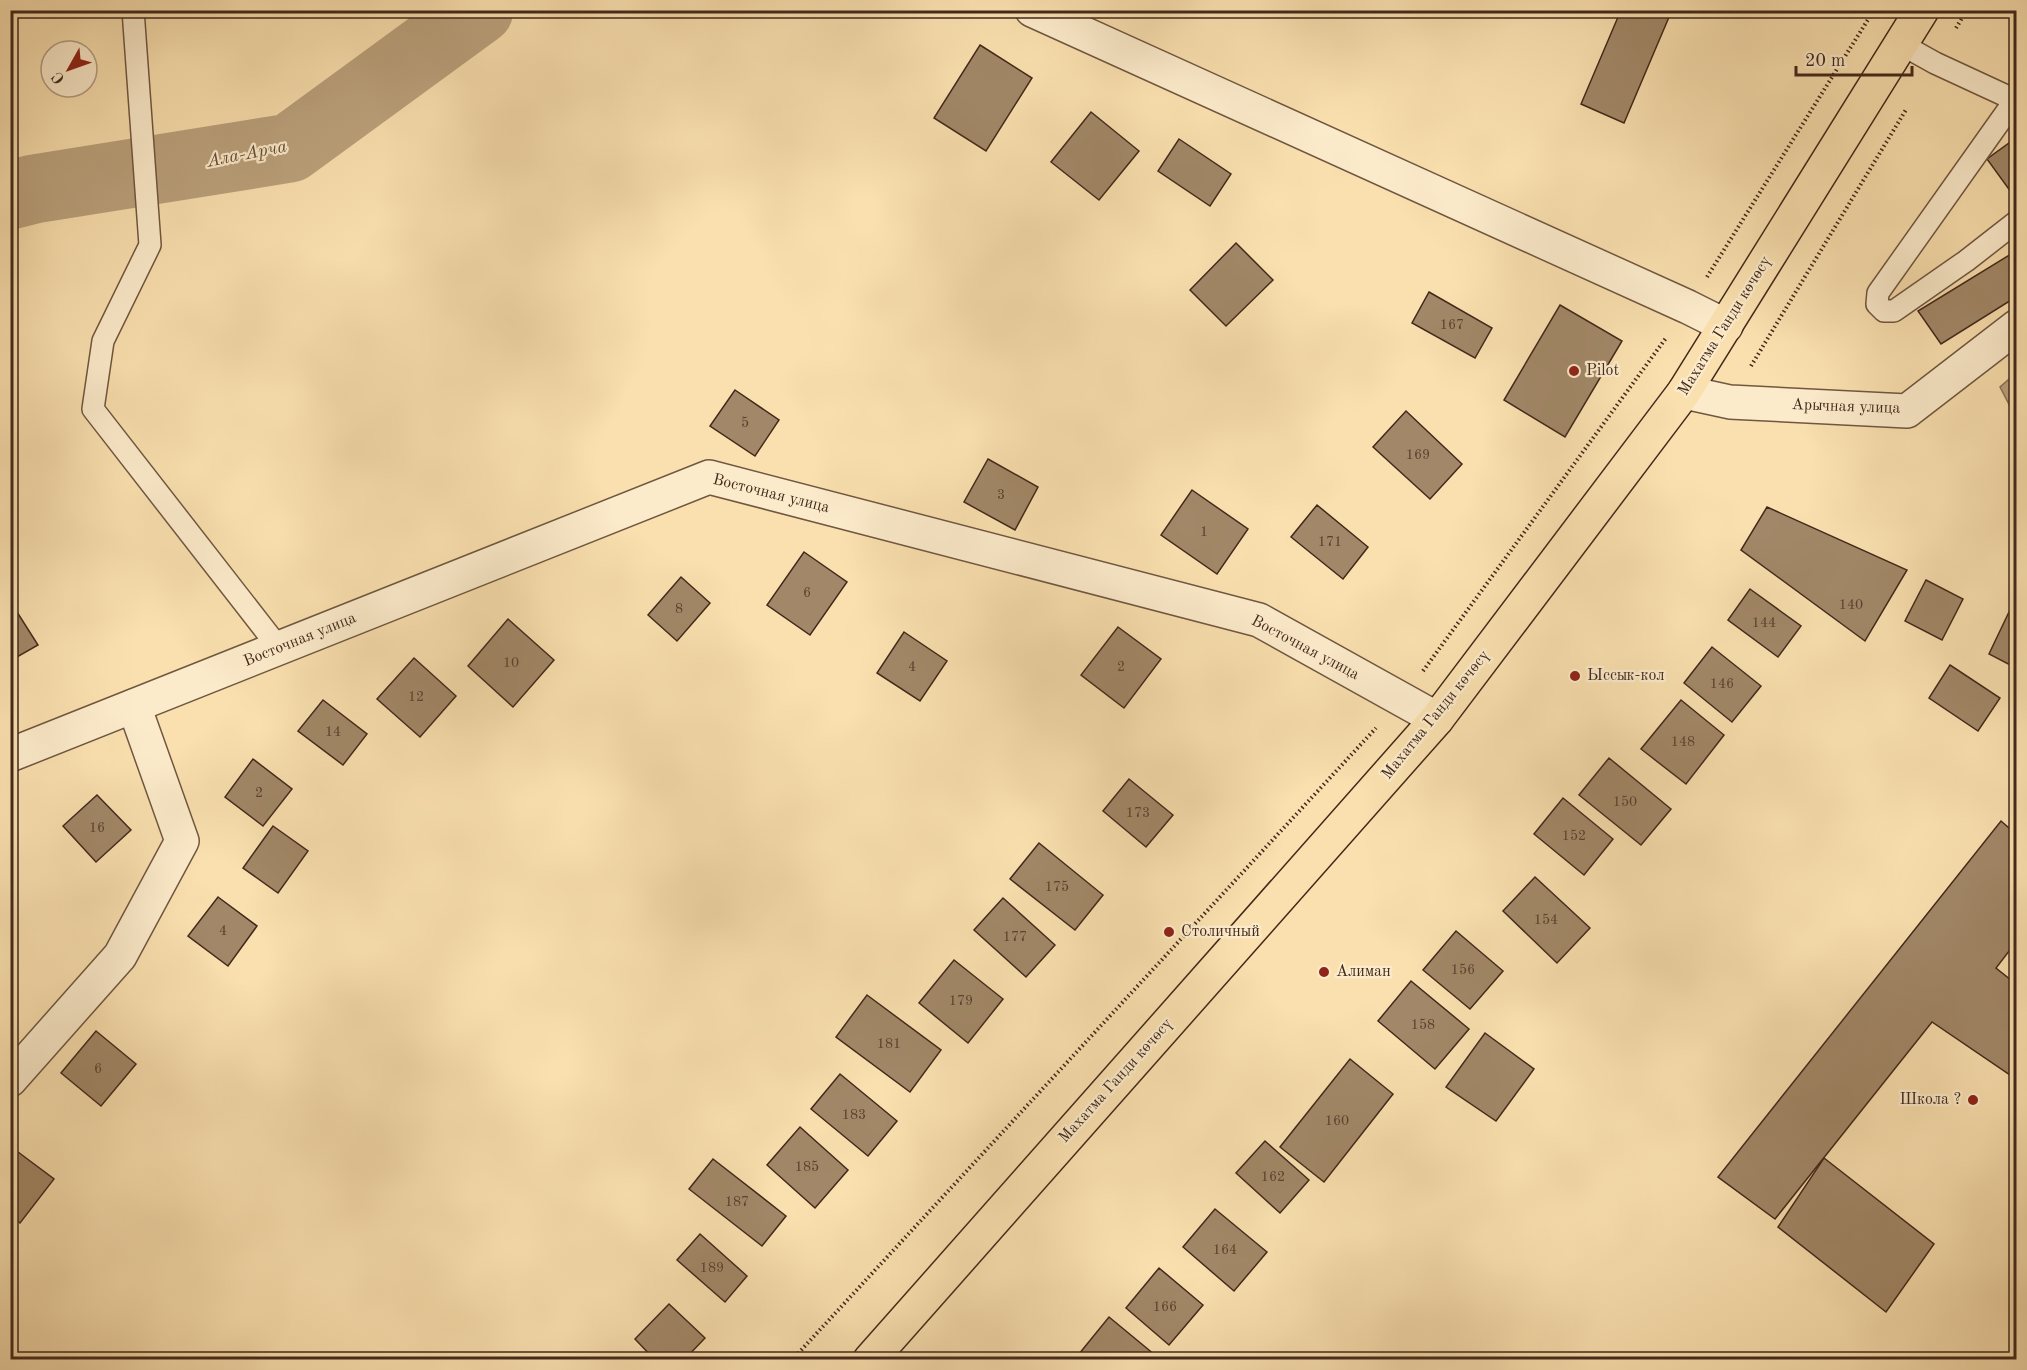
<svg xmlns="http://www.w3.org/2000/svg" width="2027" height="1370" font-family="'Old Standard TT',serif">
<style>
.water{fill:#bba27d;stroke:#8b7256;stroke-width:1.5}
.lines{fill:none;stroke-linecap:round;stroke-linejoin:round}
.river{stroke:#bba27d;stroke-width:69}
.building{fill:#a28868;stroke:#42291c;stroke-width:1.5}
.service-casing{stroke:#705741;stroke-width:24}
.minor-casing{stroke:#705741;stroke-width:36}
.primary-casing{stroke:#42291c;stroke-width:36}
.path{stroke:#42291c;stroke-width:4;stroke-dasharray:1.5 3;stroke-linecap:butt}
.service{stroke:#fcebcb;stroke-width:21}
.minor{stroke:#fcebcb;stroke-width:33}
.primary{stroke:#fae0af;stroke-width:33}
.poi-dot{fill:#8f2418;stroke:#fcebcb;stroke-width:2}
.labels{text-anchor:middle;dominant-baseline:central;stroke-width:4.5;stroke-linejoin:round;paint-order:stroke}
.number-label{font-size:14px;fill:#5a412f}
.street-label{font-size:16px;fill:#42291c;stroke:#fcebcb}
.poi-label{font-size:16px;fill:#42291c;stroke:#fcebcb;text-anchor:start}
.water-label{font-size:18px;font-style:italic;fill:#664d39;stroke:#fcebcb}
</style>
<rect width="100%" height="100%" fill="#fae0af"/>
<filter id="stains"><feTurbulence type="fractalNoise" baseFrequency=".00333" numOctaves="4"/><feColorMatrix values="0 0 0 0 .2 0 0 0 0 .09 0 0 0 0 .02 0 0 0 .5 -.17"/></filter>
<radialGradient id="worn" r=".72"><stop offset=".6" stop-color="#630" stop-opacity="0"/><stop offset="1" stop-color="#630" stop-opacity=".3"/></radialGradient>
<!-- water -->
<polygon class="water" points="2016,373 2016,372 2016,418 2000,387"/>
<g class="lines">
<!-- river -->
<polyline class="river" points="10,195 34,189 290,148 479,10"/>
</g>
<!-- building -->
<g class="building">
<polygon points="1621,10 1672,10 1624,123 1581,104"/>
<polygon points="980,45 1032,78 986,151 934,118"/>
<polygon points="1091,112 1139,151 1099,200 1051,162"/>
<polygon points="2016,138 2016,199 1987,159"/>
<polygon points="1179,139 1231,174 1210,206 1158,171"/>
<polygon points="1236,243 1273,280 1226,326 1190,290"/>
<polygon points="2016,251 2016,297 1941,344 1918,311"/>
<polygon points="1429,292 1492,328 1475,358 1412,323"/>
<polygon points="1560,305 1622,341 1565,437 1504,400"/>
<polygon points="735,390 779,420 755,456 710,426"/>
<polygon points="1406,411 1462,464 1430,499 1373,447"/>
<polygon points="988,459 1038,487 1015,530 964,502"/>
<polygon points="1192,490 1248,529 1217,574 1161,535"/>
<polygon points="1317,505 1368,547 1343,579 1291,537"/>
<polygon points="1767,507 1907,570 1865,641 1741,550"/>
<polygon points="804,552 847,582 810,635 767,605"/>
<polygon points="681,577 710,603 677,641 648,615"/>
<polygon points="1926,580 1963,599 1942,640 1905,621"/>
<polygon points="1750,589 1801,626 1778,657 1728,620"/>
<polygon points="10,601 38,645 10,661"/>
<polygon points="2009,612 2016,615 2016,668 1989,654"/>
<polygon points="508,619 554,660 513,707 468,666"/>
<polygon points="1118,627 1161,659 1124,708 1081,675"/>
<polygon points="904,632 947,661 920,701 877,673"/>
<polygon points="1712,647 1761,686 1732,722 1684,683"/>
<polygon points="414,658 456,696 420,737 377,699"/>
<polygon points="1950,665 2000,698 1978,731 1929,698"/>
<polygon points="323,700 367,734 343,765 298,731"/>
<polygon points="1681,700 1724,735 1686,784 1641,749"/>
<polygon points="1609,758 1671,809 1641,845 1579,795"/>
<polygon points="253,759 292,789 263,826 225,797"/>
<polygon points="1129,779 1173,815 1146,847 1103,811"/>
<polygon points="97,795 131,830 96,862 63,826"/>
<polygon points="1563,798 1613,839 1584,875 1534,834"/>
<polygon points="2001,821 2016,834 2016,942 1996,968 2016,984 2016,1079 1932,1022 1775,1219 1718,1177"/>
<polygon points="273,826 308,851 278,893 243,868"/>
<polygon points="1039,843 1103,895 1075,930 1010,879"/>
<polygon points="1535,877 1590,928 1557,963 1503,911"/>
<polygon points="218,897 257,926 228,966 188,936"/>
<polygon points="1003,898 1055,945 1026,977 974,930"/>
<polygon points="1456,931 1503,971 1470,1009 1423,970"/>
<polygon points="954,960 1003,999 968,1043 919,1003"/>
<polygon points="1411,981 1469,1029 1435,1069 1378,1021"/>
<polygon points="867,995 941,1050 910,1092 836,1037"/>
<polygon points="96,1031 136,1064 101,1106 61,1073"/>
<polygon points="1485,1033 1534,1069 1496,1121 1446,1087"/>
<polygon points="1350,1059 1393,1094 1324,1182 1280,1147"/>
<polygon points="840,1074 897,1121 868,1156 811,1109"/>
<polygon points="800,1127 848,1170 815,1208 767,1165"/>
<polygon points="1265,1141 1309,1180 1280,1213 1236,1173"/>
<polygon points="10,1146 54,1179 20,1223 10,1215"/>
<polygon points="1824,1158 1934,1244 1886,1312 1778,1227"/>
<polygon points="713,1159 786,1216 762,1246 689,1189"/>
<polygon points="1215,1209 1267,1252 1234,1291 1183,1247"/>
<polygon points="700,1234 747,1276 725,1302 677,1260"/>
<polygon points="1159,1268 1203,1305 1169,1345 1126,1308"/>
<polygon points="669,1304 705,1338 684,1360 655,1360 635,1339"/>
<polygon points="1109,1317 1161,1360 1086,1360 1079,1354"/>
</g>
<g class="lines">
<!-- service casing -->
<g class="service-casing">
<g id="service">
<polyline points="133,10 150,245 103,341 93,409 279,648"/>
<polyline points="1901,44 1935,63 2015,100 1878,293 1877,304 1884,311 1894,311 1966,261 2016,222"/>
</g>
</g>
<!-- minor casing -->
<g class="minor-casing">
<g id="minor">
<polyline points="1032,10 1688,307 1726,326"/>
<polyline points="1684,392 1730,402 1907,411 2016,327"/>
<polyline points="10,755 709,477 1259,620 1437,719"/>
<polyline points="10,1080 120,956 182,841 134,706"/>
</g>
</g>
<!-- primary casing -->
<g class="primary-casing">
<polyline id="primary" points="870,1360 1437,719 1684,392 1922,10"/>
</g>
<!-- path -->
<g class="path">
<polyline points="1956,28 1967,10"/>
<polyline points="1707,277 1874,10"/>
<polyline points="1751,366 1907,108"/>
<polyline points="1423,671 1666,338"/>
<polyline points="792,1360 1376,728"/>
</g>
<!-- service -->
<use href="#service" class="service"/>
<!-- minor -->
<use href="#minor" class="minor"/>
<!-- primary -->
<use href="#primary" class="primary"/>
</g>
<!-- markers -->
<g class="poi-dot">
<circle cx="1574" cy="371" r="6"/>
<circle cx="1575" cy="676" r="6"/>
<circle cx="1169" cy="932" r="6"/>
<circle cx="1324" cy="972" r="6"/>
<circle cx="1973" cy="1100" r="6"/>
</g>
<g class="labels">
<!-- number labels -->
<g class="number-label">
<text x="1452" y="325">167</text>
<text x="745" y="423">5</text>
<text x="1418" y="455">169</text>
<text x="1001" y="495">3</text>
<text x="1204" y="532">1</text>
<text x="1330" y="542">171</text>
<text x="807" y="593">6</text>
<text x="1851" y="605">140</text>
<text x="679" y="609">8</text>
<text x="1764" y="623">144</text>
<text x="511" y="663">10</text>
<text x="912" y="667">4</text>
<text x="1121" y="667">2</text>
<text x="1722" y="684">146</text>
<text x="416" y="697">12</text>
<text x="333" y="732">14</text>
<text x="1683" y="742">148</text>
<text x="259" y="793">2</text>
<text x="1625" y="802">150</text>
<text x="1138" y="813">173</text>
<text x="97" y="828">16</text>
<text x="1574" y="836">152</text>
<text x="1057" y="887">175</text>
<text x="1546" y="920">154</text>
<text x="223" y="931">4</text>
<text x="1015" y="937">177</text>
<text x="1463" y="970">156</text>
<text x="961" y="1001">179</text>
<text x="1423" y="1025">158</text>
<text x="889" y="1044">181</text>
<text x="98" y="1069">6</text>
<text x="854" y="1115">183</text>
<text x="1337" y="1121">160</text>
<text x="807" y="1167">185</text>
<text x="1273" y="1177">162</text>
<text x="737" y="1202">187</text>
<text x="1225" y="1250">164</text>
<text x="712" y="1268">189</text>
<text x="1165" y="1307">166</text>
</g>
<!-- street labels -->
<g class="street-label">
<text transform="translate(1725 326) rotate(-58)">Махатма Ганди көчөсү</text>
<text transform="translate(1846 407) rotate(2)">Арычная улица</text>
<text transform="translate(771 494) rotate(14)">Восточная улица</text>
<text transform="translate(300 640) rotate(-22)">Восточная улица</text>
<text transform="translate(1305 648) rotate(28)">Восточная улица</text>
<text transform="translate(1436 715) rotate(-51)">Махатма Ганди көчөсү</text>
<text transform="translate(1116 1081) rotate(-48)">Махатма Ганди көчөсү</text>
</g>
<!-- poi labels -->
<g class="poi-label">
<text x="1586" y="371">Pilot</text>
<text x="1587" y="676">Ыссык-кол</text>
<text x="1181" y="932">Столичный</text>
<text x="1336" y="972">Алиман</text>
<text x="1961" y="1100" text-anchor="end">Школа ?</text>
</g>
<!-- water labels -->
<g class="water-label">
<text transform="translate(247 154) rotate(-11)">Ала-Арча</text>
</g>
</g>
<!-- margin -->
<rect width="2027" height="1370" fill="none" stroke="#fae0af" stroke-width="36"/>
<rect x="12" y="12" width="2003" height="1346" fill="none" stroke="#42291c" stroke-width="3"/>
<rect x="18" y="18" width="1991" height="1334" fill="none" stroke="#42291c" stroke-width="1.5"/>
<!-- north arrow -->
<g transform="translate(69 69) rotate(230)"><circle r="28" fill="#fcebcb" stroke="#b29d85" stroke-width="1.5"/>
<path d="M0-4.5L10 22L0 15L-10 22Z" fill="#8f2418"/>
<text y="-9" font-size="16" font-weight="bold" text-anchor="middle" fill="#42291c">С</text>
</g>
<!-- scale -->
<path d="M1796 66v9h116v-9" fill="none" stroke="#42291c" stroke-width="3"/>
<text x="1805" y="66" font-size="18" fill="#42291c" stroke="#fcebcb" stroke-width="4.5" paint-order="stroke">20 m</text>
<rect width="100%" height="100%" filter="url(#stains)"/>
<rect width="100%" height="100%" fill="url(#worn)"/>
</svg>
